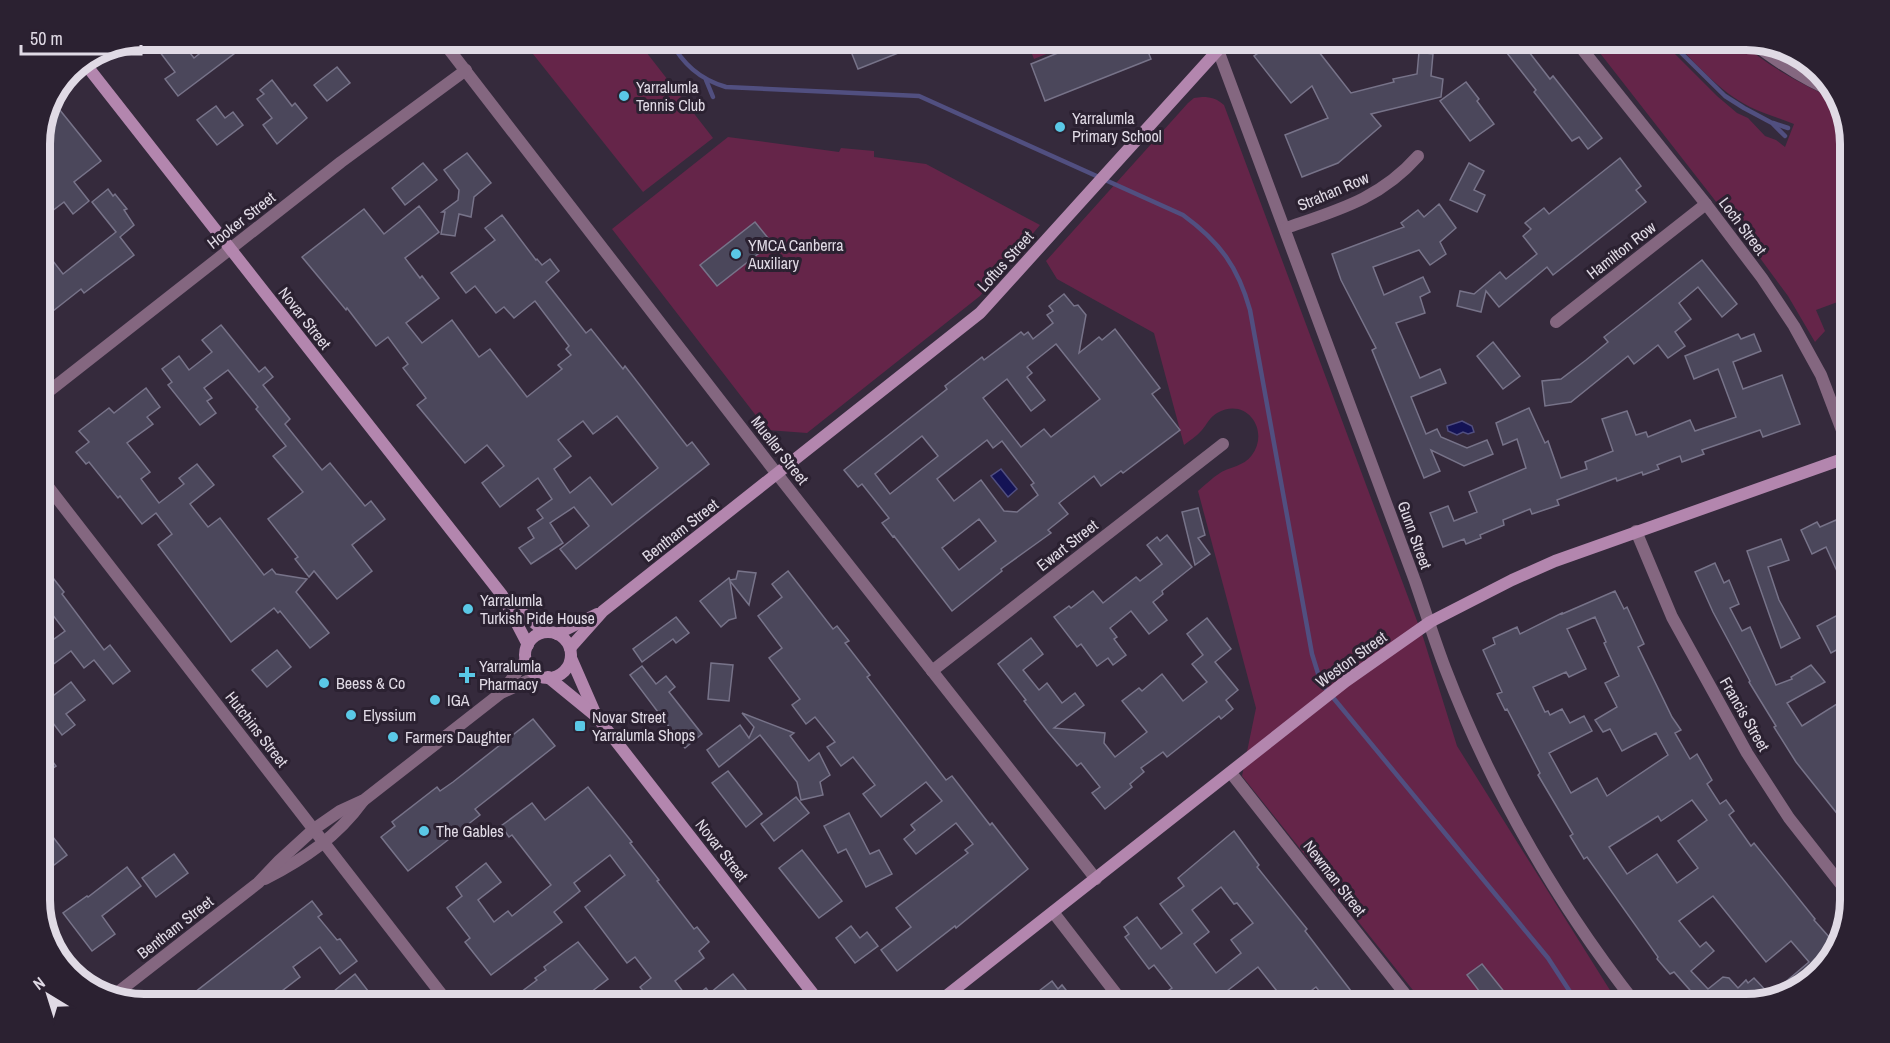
<svg xmlns="http://www.w3.org/2000/svg" width="1890" height="1043" font-family="'Archivo Narrow',sans-serif">
<style>
.green{fill:#652549}
.water{fill:#141355;stroke:#514f80;stroke-width:1.5}
.lines{fill:none;stroke-linecap:round;stroke-linejoin:round}
.stream{stroke:#514f80;stroke-width:4.5}
.building{fill:#4b475b;stroke:#777389;stroke-width:1.5;fill-rule:evenodd}
.street{stroke:#846780;stroke-width:12}
.secondary{stroke:#b386ae;stroke-width:12}
.poi-dot{fill:#5ac8e6;stroke:#2b2131;stroke-width:2}
.labels{text-anchor:middle;dominant-baseline:central;stroke-width:6;stroke-linejoin:round;paint-order:stroke}
.poi-label{font-size:16px;fill:#e0dae5;stroke:#2b2131;text-anchor:start}
.street-label{font-size:16px;fill:#e0dae5;stroke:#2b2131}
.rim{fill:none;stroke:#e0dae5;stroke-width:8}
</style>
<rect width="100%" height="100%" fill="#352a3c"/>
<!-- green -->
<g class="green">
<polygon points="552,39 636,39 713,138 643,192 533,54"/>
<polygon points="1026,39 1063,39 1066,46 1034,59"/>
<path d="M1175,39H1210C1203,46 1199,49 1189,48L1186,51Z"/>
<path d="M1589,39H1660L1717,96L1737,113L1748,118L1765,136L1776,140L1785,147L1794,124C1780,118 1764,114 1750,107C1719,91 1696,64 1672,39H1737C1768,67 1803,85 1840,102L1851,137V297L1816,310L1825,331L1815,342L1788,296L1760,258Z"/>
<path d="M1202,97C1212,97 1217,99 1224,105L1423,637L1457,746L1613,995L1621,1004H1424L1242,776L1256,708L1198,491C1205,485 1212,478 1220,473C1231,466 1243,467 1252,455C1270,431 1247,396 1217,413C1210,417 1207,424 1202,430C1197,436 1190,440 1184,445L1154,333L1057,279L1046,261L1188,103L1194,98Z"/>
<polygon points="728,137 839,152 841,148 874,151 874,157 926,164 1040,225 980,296 807,433 767,430 612,229"/>
</g>
<!-- water -->
<g class="water">
<polygon points="1462,421 1472,426 1474,432 1468,434 1463,432 1457,435 1448,431 1447,426"/>
<polygon points="1001,469 1017,489 1008,497 991,476"/>
</g>
<g class="lines">
<!-- stream -->
<g class="stream">
<path d="M669,39C683,64 699,79 726,87L919,96L1183,215C1220,242 1238,267 1250,310L1312,654L1321,683L1548,958L1578,1004"/>
<polyline points="1667,39 1725,96 1744,108 1772,123 1785,136"/>
<polyline points="706,80 713,97"/>
<polyline points="1773,123 1788,128"/>
</g>
</g>
<!-- building -->
<g class="building">
<polygon points="150,39 179,39 194,58 218,39 237,39 243,47 178,96 165,79 175,72"/>
<polygon points="846,39 931,39 931,40 858,69"/>
<polygon points="1067,39 1143,39 1151,59 1045,101 1031,64 1070,48"/>
<polygon points="1261,39 1335,39 1319,52 1351,93 1394,82 1393,79 1417,74 1419,52 1433,54 1431,76 1443,79 1441,97 1371,114 1381,126 1338,163 1302,177 1285,135 1328,118 1312,86 1291,103 1254,56 1267,47"/>
<polygon points="1496,39 1519,39 1550,79 1553,76 1602,138 1588,149 1579,137 1572,141 1534,92 1536,90"/>
<polygon points="337,67 350,83 327,101 314,85"/>
<polygon points="272,80 292,106 295,103 307,118 277,144 263,125 272,118 257,99 264,94 260,90"/>
<polygon points="1466,82 1479,99 1477,101 1494,124 1470,141 1440,101"/>
<polygon points="55,104 101,161 74,182 89,201 73,214 64,202 39,221 39,137"/>
<polygon points="216,106 225,118 233,112 243,125 217,145 197,120"/>
<polygon points="467,153 491,183 474,197 471,217 459,214 455,236 441,234 445,212 442,212 458,200 459,190 444,170"/>
<polygon points="1620,158 1641,186 1636,190 1646,202 1553,275 1547,267 1499,307 1486,291 1481,312 1457,306 1460,291 1474,294 1500,272 1506,279 1537,254 1523,236 1531,229 1525,223 1544,208 1549,214"/>
<polygon points="423,163 437,180 405,205 392,188"/>
<polygon points="1469,163 1484,171 1474,190 1485,195 1477,212 1450,200"/>
<polygon points="108,189 113,196 115,194 127,209 124,210 134,225 120,237 134,255 84,293 81,289 39,322 39,243 63,274 116,232 92,202"/>
<polygon points="1439,204 1456,228 1440,242 1446,254 1430,265 1419,250 1373,267 1384,295 1423,277 1430,292 1420,297 1425,313 1396,323 1420,378 1440,369 1446,383 1411,397 1426,434 1437,429 1441,437 1467,448 1487,440 1493,454 1464,466 1431,450 1440,471 1424,478 1372,350 1376,348 1341,280 1332,254 1404,227 1401,223 1418,210 1424,217"/>
<path d="M419,206L439,232L405,258L420,278L422,276L439,298L406,323L422,343L452,320L479,357L490,349L527,397L562,369L558,365L571,355L566,349L569,346L535,301L514,318L504,307L496,313L475,286L466,293L451,273L495,240L485,228L502,215L536,260L537,259L542,265L550,259L559,271L546,282L586,333L591,329L623,369L625,366L687,446L692,442L709,464L576,569L560,549L589,526L574,507L550,523L563,543L531,564L519,548L534,538L528,528L543,518L537,510L552,499L538,478L500,507L482,483L504,466L487,445L465,463L417,405L426,398L403,368L408,364L388,337L376,346L347,308L346,310L302,257L364,209L384,234ZM617,416L658,468L612,505L590,477L570,493L554,469L571,456L558,440L583,421L593,434Z"/>
<polygon points="755,222 772,243 717,286 700,265"/>
<polygon points="1702,260 1737,304 1722,317 1698,287 1679,303 1691,319 1675,332 1685,346 1668,358 1658,345 1634,364 1628,356 1571,402 1545,406 1542,381 1561,379 1586,360 1608,342 1604,337"/>
<path d="M1064,294L1074,306L1078,305L1086,315L1079,353L1099,337L1102,340L1115,329L1160,388L1152,394L1180,430L1123,473L1121,471L1101,486L1094,476L1059,503L1068,514L1048,530L1051,533L1001,569L1002,571L952,611L894,536L893,537L882,523L889,518L862,484L858,487L844,470L947,389L945,386L982,357L984,360L1021,332L1024,335L1028,332L1033,339L1053,323L1047,315L1053,311L1049,306ZM1056,344L1100,399L1051,437L1044,429L1021,447L983,398L1007,379L1031,411L1045,400L1027,377L1032,373L1027,367ZM922,436L938,456L890,494L875,474ZM987,440L993,448L1002,441L1034,483L1031,485L1038,495L1017,512L1004,511L981,480L954,501L937,479ZM979,519L996,541L959,570L942,548Z"/>
<polygon points="221,325 259,372 265,367 273,377 263,385 290,419 285,424 322,470 330,463 365,506 371,501 385,519 352,545 372,571 337,599 314,571 309,577 295,559 298,557 268,519 303,492 273,456 286,446 256,409 258,407 228,370 204,388 212,398 207,401 216,413 200,425 168,385 172,382 162,369 179,356 189,370 212,352 202,340"/>
<polygon points="1738,334 1741,339 1754,334 1761,351 1733,362 1743,389 1782,375 1800,424 1763,437 1760,430 1702,450 1704,454 1682,462 1680,456 1657,465 1659,469 1643,475 1642,472 1617,481 1616,478 1557,500 1559,505 1532,514 1530,509 1503,520 1504,525 1480,535 1481,538 1466,544 1464,539 1443,547 1430,513 1448,506 1454,521 1477,512 1469,492 1526,468 1517,439 1503,445 1496,423 1529,408 1545,443 1548,441 1561,478 1587,469 1585,462 1613,451 1602,419 1627,411 1636,435 1646,432 1648,437 1690,420 1695,431 1736,417 1718,369 1694,379 1685,356"/>
<polygon points="1493,342 1520,376 1503,389 1477,356"/>
<polygon points="146,388 160,407 147,417 153,424 127,443 150,472 141,479 159,503 184,484 179,478 197,464 214,485 190,504 208,527 220,518 264,575 272,569 276,574 307,579 296,592 329,633 310,648 280,611 278,613 274,608 231,642 158,545 172,534 156,513 142,524 120,496 118,498 89,462 86,464 76,452 89,442 79,431 109,408 114,413"/>
<polygon points="1198,508 1205,535 1198,538 1210,554 1195,565 1182,512"/>
<polygon points="1836,520 1840,528 1844,527 1851,542 1851,602 1826,547 1812,554 1801,530 1817,522 1820,527"/>
<polygon points="1167,535 1192,567 1162,591 1163,594 1153,602 1167,620 1149,634 1131,611 1110,628 1117,637 1114,639 1126,655 1113,665 1108,658 1097,666 1081,644 1077,647 1054,617 1069,606 1071,608 1093,591 1103,603 1136,577 1140,581 1162,564 1147,545 1157,537 1160,541"/>
<polygon points="1781,539 1789,560 1768,567 1779,600 1800,638 1781,648 1747,551"/>
<polygon points="39,560 64,592 62,594 104,650 110,645 130,671 113,684 94,660 84,668 71,651 39,675 39,650 65,631 46,606 39,611"/>
<polygon points="1715,563 1724,583 1729,580 1739,604 1730,608 1742,631 1750,627 1776,685 1792,679 1791,677 1811,665 1825,682 1787,703 1802,726 1840,702 1851,719 1851,831 1796,762 1774,727 1776,726 1749,682 1750,681 1713,612 1695,572"/>
<polygon points="738,571 756,573 749,605 730,581 736,618 729,620 721,627 700,601 729,578 730,580 736,579"/>
<polygon points="788,571 833,629 837,626 849,641 845,643 870,675 867,677 946,780 952,776 990,825 992,823 1028,869 956,928 955,926 897,971 881,950 911,927 896,908 968,853 965,850 973,844 956,823 916,854 904,839 915,830 911,825 942,801 926,782 881,817 863,794 875,785 853,757 841,766 827,747 835,742 815,717 806,724 792,705 800,699 769,658 782,648 758,616 782,597 772,584"/>
<path d="M1615,591L1624,609L1627,607L1644,644L1638,647L1672,717L1681,730L1675,733L1690,759L1697,754L1712,780L1707,784L1720,804L1726,800L1734,811L1729,815L1751,846L1754,843L1815,919L1814,920L1838,947L1837,951L1799,990L1746,1004H1688L1696,997L1674,972L1670,974L1657,959L1658,957L1587,857L1584,859L1570,836L1573,834L1538,775L1540,773L1507,709L1505,710L1497,694L1502,692L1483,650L1495,644L1493,638L1517,627L1520,634L1562,613V614ZM1595,617L1606,642L1604,643L1619,676L1605,683L1617,707L1595,720L1603,732L1610,729L1622,751L1656,733L1668,755L1607,796L1597,778L1571,793L1549,753L1592,731L1584,716L1570,723L1562,709L1550,715L1548,711L1545,712L1533,687L1566,672L1569,677L1586,669L1567,629ZM1692,800L1707,820L1678,841L1698,868L1677,883L1657,854L1627,874L1609,847L1658,816L1661,821ZM1713,896L1766,962L1791,941L1809,962L1770,995L1754,978L1748,983L1746,980L1738,988L1729,978L1723,977L1708,989L1691,971L1714,951L1706,942L1700,947L1679,921Z"/>
<polygon points="1851,608 1851,642 1831,653 1817,626"/>
<polygon points="676,617 689,633 676,643 673,639 642,662 633,649"/>
<polygon points="1207,618 1231,649 1215,662 1238,690 1226,700 1233,709 1221,719 1219,716 1167,757 1163,752 1141,768 1144,772 1130,784 1132,787 1105,809 1092,793 1100,787 1081,763 1077,766 1048,732 1024,701 1026,700 998,664 1031,638 1043,654 1023,670 1039,690 1047,683 1062,703 1075,693 1084,705 1054,728 1105,733 1104,743 1115,757 1147,732 1122,701 1139,688 1142,691 1162,674 1183,701 1207,682 1192,664 1203,655 1187,634"/>
<polygon points="277,650 291,667 267,687 252,670"/>
<polygon points="711,663 733,665 729,701 708,699"/>
<polygon points="642,666 656,684 666,676 675,687 669,692 702,734 685,748 630,675"/>
<polygon points="71,682 85,700 66,714 75,725 62,735 40,706"/>
<polygon points="742,713 794,733 790,736 809,761 819,753 830,775 820,782 823,795 801,800 797,782 760,735 719,767 707,750 740,725 749,738 754,727"/>
<polygon points="533,719 555,746 475,809 480,815 408,871 381,837 395,826 392,822 437,787 440,791 453,782"/>
<polygon points="39,744 56,766 39,778"/>
<polygon points="728,771 762,814 746,827 712,783"/>
<polygon points="588,787 632,842 630,843 659,880 657,881 694,929 697,927 709,942 699,951 704,958 675,981 690,1001 706,988 710,993 733,974 746,990 728,1004 653,1004 640,987 651,978 635,957 627,963 585,907 625,875 610,855 574,883 580,891 554,912 562,922 491,975 465,942 470,938 447,908 462,896 456,887 486,863 501,882 478,900 494,922 508,911 512,916 551,885 512,835 509,837 501,826 532,803 545,820"/>
<polygon points="796,797 809,813 774,841 761,824"/>
<polygon points="849,813 870,854 879,850 892,874 866,887 846,849 838,853 824,826"/>
<polygon points="39,819 67,855 45,872 39,863"/>
<path d="M1234,831L1259,865L1257,867L1307,929L1305,931L1361,1004H1330L1316,987L1294,1004H1284L1278,997L1280,995L1258,967L1210,1004H1178L1168,991L1172,988L1154,965L1149,969L1125,937L1129,934L1124,927L1137,917L1161,949L1182,933L1160,904L1184,886L1178,878ZM1221,887L1234,904L1237,903L1253,923L1231,940L1241,953L1216,973L1194,944L1209,932L1192,910Z"/>
<polygon points="802,850 842,901 819,918 779,868"/>
<polygon points="174,854 188,873 156,897 142,878"/>
<polygon points="127,867 141,886 102,916 115,934 92,951 63,913 87,896 88,897"/>
<polygon points="312,901 322,914 318,917 337,940 340,939 357,961 340,974 320,947 293,967 300,977 282,991 284,994 272,1004 196,1004 190,996"/>
<polygon points="851,926 860,938 867,932 878,946 855,963 836,938"/>
<polygon points="578,942 608,979 591,992 601,1004 505,1004 537,980 535,978 546,970 544,967"/>
<polygon points="1482,964 1514,1004 1489,1004 1467,975"/>
<polygon points="355,974 372,996 361,1004 318,1004"/>
<polygon points="1052,981 1058,989 1062,985 1077,1004 1022,1004"/>
</g>
<g class="lines">
<!-- street -->
<g class="street">
<polyline points="441,39 777,474 1096,879"/>
<polyline points="1574,39 1706,204 1762,278 1794,326 1821,375 1851,454"/>
<path d="M1749,40C1776,61 1805,81 1837,93"/>
<path d="M1218,50L1415,581C1425,610 1434,639 1445,668C1491,788 1556,902 1636,1004"/>
<path d="M1286,228C1338,210 1380,199 1418,156"/>
<polyline points="1556,322 1706,204"/>
<polyline points="39,399 341,162 466,70"/>
<polyline points="39,475 449,1004"/>
<polyline points="1636,531 1672,617 1747,753 1789,818 1851,897"/>
<polyline points="932,671 1223,444"/>
<polyline points="502,692 525,661"/>
<polyline points="1231,773 1413,1004"/>
<path d="M265,879C304,859 337,837 363,801"/>
<polyline points="1053,912 1124,1004"/>
<polyline points="113,996 258,883 279,861 314,829 340,811 364,800 501,693 538,676"/>
</g>
<!-- secondary -->
<g class="secondary">
<polyline points="83,61 502,595 528,645"/>
<polyline points="507,600 545,632"/>
<circle cx="548" cy="655" r="23"/>
<polyline points="557,634 597,614"/>
<polyline points="570,648 603,611 980,313 1228,39"/>
<polyline points="571,658 595,713"/>
<polyline points="548,677 597,717 821,1004"/>
<polyline points="936,1004 1346,681 1430,622 1512,580 1555,561 1851,456"/>
</g>
</g>
<!-- markers -->
<g class="poi-dot">
<circle cx="624" cy="96" r="6"/>
<circle cx="1060" cy="127" r="6"/>
<circle cx="736" cy="254" r="6"/>
<circle cx="468" cy="609" r="6"/>
<path d="M464 666h6v6h6v6h-6v6h-6v-6h-6v-6h6z"/>
<circle cx="324" cy="683" r="6"/>
<circle cx="435" cy="700" r="6"/>
<circle cx="351" cy="715" r="6"/>
<rect x="574" y="720" width="12" height="12" rx="3"/>
<circle cx="393" cy="737" r="6"/>
<circle cx="424" cy="831" r="6"/>
</g>
<g class="labels">
<!-- poi labels -->
<g class="poi-label">
<text x="636" y="87">Yarralumla<tspan x="636" dy="18">Tennis Club</tspan></text>
<text x="1072" y="118">Yarralumla<tspan x="1072" dy="18">Primary School</tspan></text>
<text x="748" y="245">YMCA Canberra<tspan x="748" dy="18">Auxiliary</tspan></text>
<text x="480" y="600">Yarralumla<tspan x="480" dy="18">Turkish Pide House</tspan></text>
<text x="479" y="666">Yarralumla<tspan x="479" dy="18">Pharmacy</tspan></text>
<text x="336" y="683">Beess &amp; Co</text>
<text x="447" y="700">IGA</text>
<text x="363" y="715">Elyssium</text>
<text x="592" y="717">Novar Street<tspan x="592" dy="18">Yarralumla Shops</tspan></text>
<text x="405" y="737">Farmers Daughter</text>
<text x="436" y="831">The Gables</text>
</g>
<!-- street labels -->
<g class="street-label">
<text transform="translate(1333 191) rotate(-23)">Strahan Row</text>
<text transform="translate(241 220) rotate(-38)">Hooker Street</text>
<text transform="translate(1743 226) rotate(53)">Loch Street</text>
<text transform="translate(1621 250) rotate(-38)">Hamilton Row</text>
<text transform="translate(1005 261) rotate(-48)">Loftus Street</text>
<text transform="translate(305 318) rotate(52)">Novar Street</text>
<text transform="translate(780 450) rotate(52)">Mueller Street</text>
<text transform="translate(680 530) rotate(-38)">Bentham Street</text>
<text transform="translate(1415 535) rotate(70)">Gunn Street</text>
<text transform="translate(1067 545) rotate(-38)">Ewart Street</text>
<text transform="translate(1351 659) rotate(-36)">Weston Street</text>
<text transform="translate(1745 714) rotate(60)">Francis Street</text>
<text transform="translate(257 729) rotate(52)">Hutchins Street</text>
<text transform="translate(722 850) rotate(52)">Novar Street</text>
<text transform="translate(1335 878) rotate(52)">Newman Street</text>
<text transform="translate(175 927) rotate(-38)">Bentham Street</text>
</g>
</g>
<!-- crop -->
<path d="M0 0H1890V1043H0ZM144 50H1746A94 94 0 0 1 1840 144V900A94 94 0 0 1 1746 994H144A94 94 0 0 1 50 900V144A94 94 0 0 1 144 50Z" fill="#2b2131" fill-rule="evenodd"/>
<path class="rim" d="M144 50H1746A94 94 0 0 1 1840 144V900A94 94 0 0 1 1746 994H144A94 94 0 0 1 50 900V144A94 94 0 0 1 144 50Z"/>
<!-- north arrow -->
<g transform="translate(48 995) rotate(322)" stroke="#2b2131" stroke-width="4.5" paint-order="stroke">
<path d="M0-4.5L10 22L0 15L-10 22Z" fill="#e0dae5"/>
<text y="-9" font-size="16" font-weight="bold" text-anchor="middle" fill="#e0dae5">N</text>
</g>
<!-- scale -->
<path d="M21 45v9h120v-9" fill="none" stroke="#e0dae5" stroke-width="3"/>
<text x="30" y="45" font-size="18" fill="#e0dae5" stroke="#2b2131" stroke-width="4.5" paint-order="stroke">50 m</text>
</svg>
